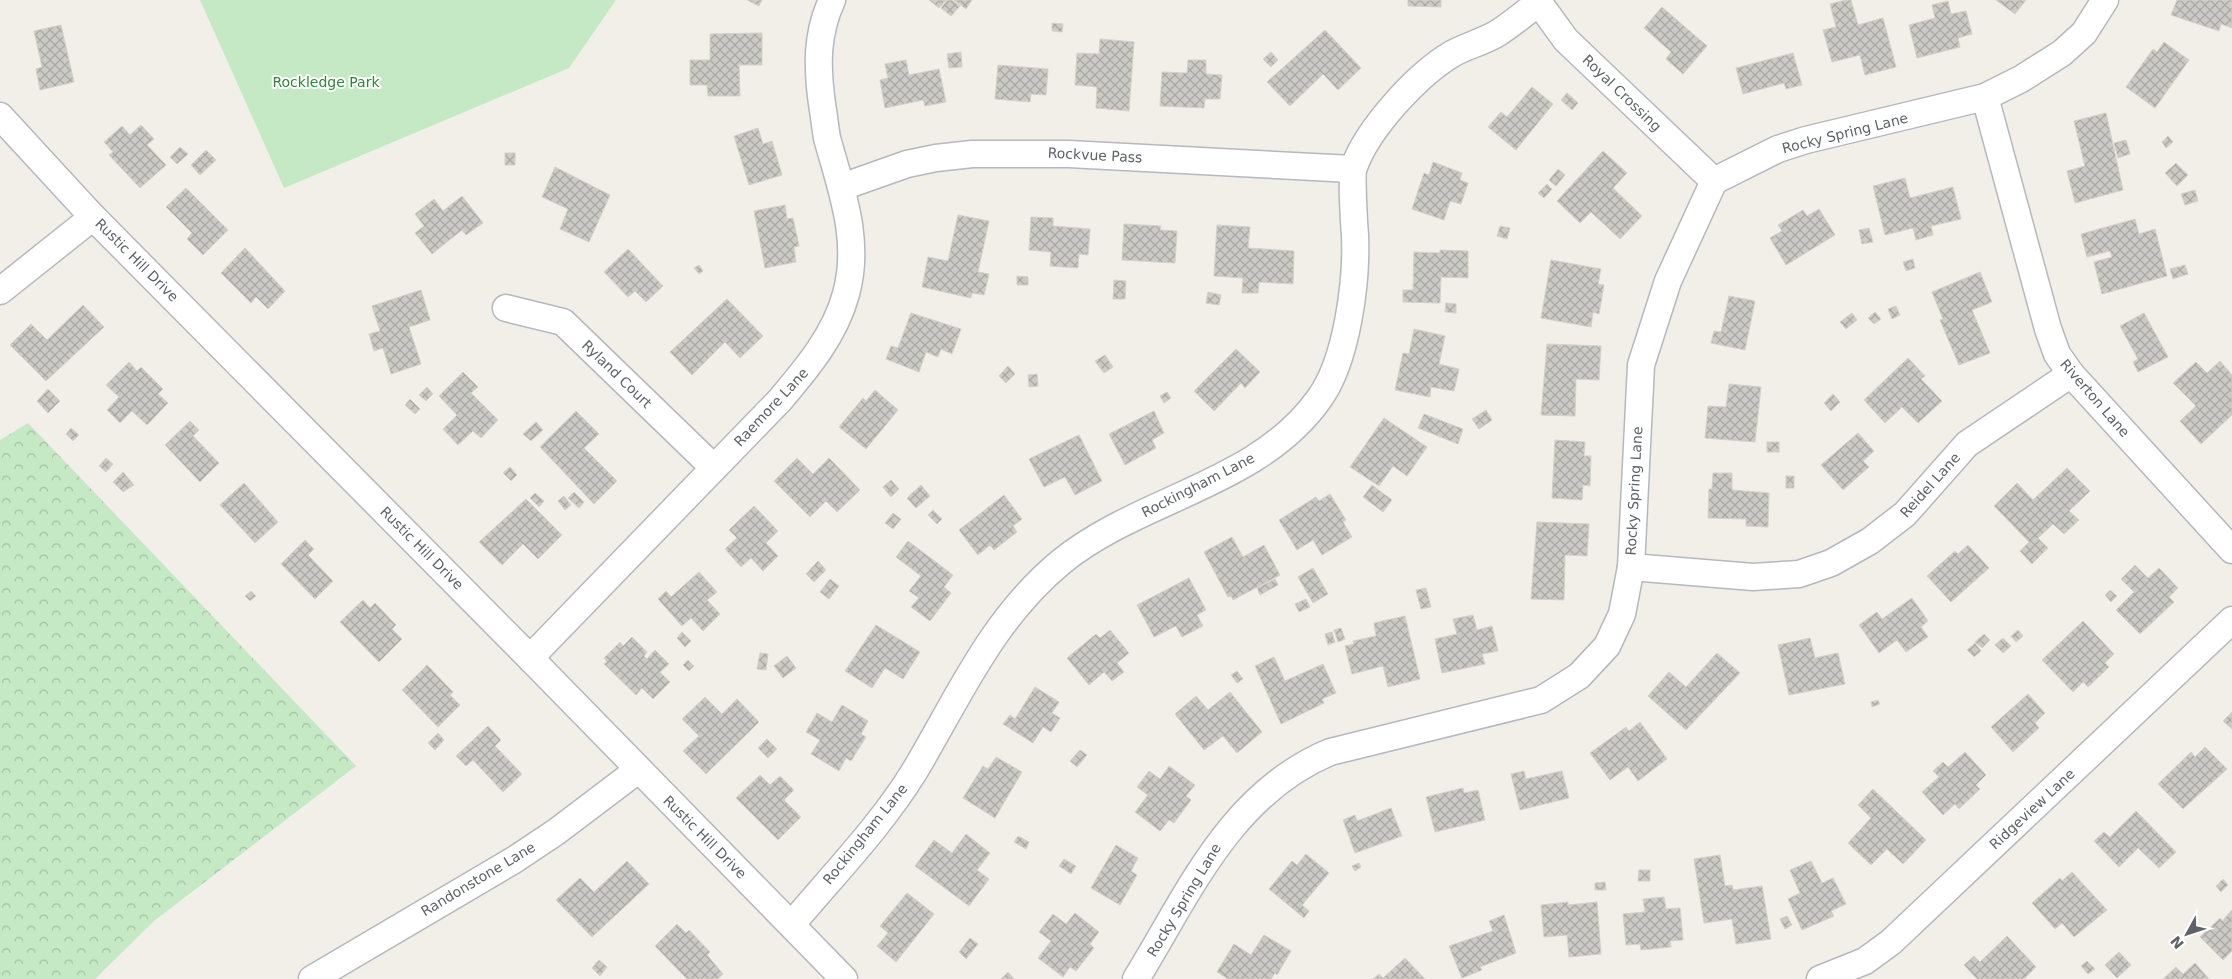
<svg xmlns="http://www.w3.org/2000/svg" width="2232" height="979" font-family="'DejaVu Sans',sans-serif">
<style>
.forest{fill:url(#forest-crowns)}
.park{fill:#c5e8c5}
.building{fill:url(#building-cross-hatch);stroke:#d6d1c6}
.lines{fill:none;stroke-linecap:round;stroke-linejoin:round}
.minor-casing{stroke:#b5b8bc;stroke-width:29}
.minor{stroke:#fff;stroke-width:26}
.labels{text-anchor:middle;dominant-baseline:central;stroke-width:4;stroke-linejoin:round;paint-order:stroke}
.park-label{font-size:14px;fill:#348238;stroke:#fff}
.street-label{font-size:14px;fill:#5f6368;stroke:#fff}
</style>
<defs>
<pattern id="forest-crowns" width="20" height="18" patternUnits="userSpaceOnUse" patternTransform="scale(1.25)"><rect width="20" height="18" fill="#c5e8c5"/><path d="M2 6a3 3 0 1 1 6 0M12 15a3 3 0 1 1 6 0" fill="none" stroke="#a3c0a4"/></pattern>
<pattern id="building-cross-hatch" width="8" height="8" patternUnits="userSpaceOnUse" patternTransform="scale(1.25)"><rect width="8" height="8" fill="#cccac5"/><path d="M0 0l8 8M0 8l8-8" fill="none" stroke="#a9a8a4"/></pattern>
</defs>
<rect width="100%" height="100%" fill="#f1efe8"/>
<!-- forest -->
<polygon class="forest" points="28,423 356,766 154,921 95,979 0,979 0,440"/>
<!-- park -->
<polygon class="park" points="200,0 616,0 569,68 284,188"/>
<!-- building -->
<g class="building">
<polygon points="747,0 762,0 759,6"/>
<polygon points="929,0 946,0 939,8"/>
<polygon points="947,0 952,0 960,6 951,16 941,8"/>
<polygon points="954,0 972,0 966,9"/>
<polygon points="1408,0 1441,0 1441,7 1408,6"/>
<polygon points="1846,0 1851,0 1858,25 1883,18 1896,67 1865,75 1860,55 1832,62 1823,30 1836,27 1830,4"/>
<polygon points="1996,0 2026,0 2015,14"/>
<polygon points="2177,0 2232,0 2232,28 2221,24 2219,31 2171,15"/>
<polygon points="1948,1 1951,14 1966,11 1972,34 1958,38 1960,47 1917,58 1909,25 1935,18 1932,5"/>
<polygon points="1662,7 1707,46 1683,74 1666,59 1671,52 1644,28"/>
<polygon points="1052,23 1063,24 1062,32 1052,31"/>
<polygon points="61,25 74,82 40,90 36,69 42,67 34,31"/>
<polygon points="1325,30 1361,68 1338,90 1323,74 1290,106 1267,82"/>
<polygon points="762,33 762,65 739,65 740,96 708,96 707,85 690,85 690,60 710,60 710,34"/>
<polygon points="1100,39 1134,42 1129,111 1096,108 1097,87 1075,85 1077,53 1099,54"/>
<polygon points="2164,42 2189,60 2155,108 2126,87 2153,49 2157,52"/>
<polygon points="961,52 962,67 949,68 947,54"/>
<polygon points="1271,52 1278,60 1271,67 1263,59"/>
<polygon points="1793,53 1802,85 1786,89 1784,83 1743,94 1736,68"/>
<polygon points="906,60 909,75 939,69 946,102 925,106 923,100 885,108 880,80 888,78 885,64"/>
<polygon points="1188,60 1206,60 1206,74 1222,75 1220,99 1205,99 1204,108 1160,106 1162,72 1187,73"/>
<polygon points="998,65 1048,69 1046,95 1031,94 1030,102 995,99"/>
<polygon points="1532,87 1553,104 1516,150 1488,127 1501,112 1507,117"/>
<polygon points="1567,93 1578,103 1572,110 1561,100"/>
<polygon points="2106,113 2123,190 2075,203 2067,171 2085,166 2074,121"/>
<polygon points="141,125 154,139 147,145 166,165 140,188 109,155 113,152 104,142 122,126 130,135"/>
<polygon points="758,128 763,144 772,141 782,175 749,185 734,136"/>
<polygon points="2168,136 2173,142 2166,148 2162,142"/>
<polygon points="2126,140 2130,154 2118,158 2114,143"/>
<polygon points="180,147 188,154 177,164 170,157"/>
<polygon points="206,150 216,160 200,175 191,165"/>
<polygon points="1603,151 1627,173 1613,188 1642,216 1620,239 1591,212 1580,223 1557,201"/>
<rect x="505" y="153" width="10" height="12"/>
<polygon points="1433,162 1462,173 1460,180 1468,183 1461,204 1450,201 1444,220 1412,209 1424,173 1429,175"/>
<polygon points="2176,163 2188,175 2177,186 2165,173"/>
<polygon points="555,167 610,195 589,242 560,229 568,209 542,197"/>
<polygon points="1558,169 1565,175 1556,186 1549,180"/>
<polygon points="1905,178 1910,198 1953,187 1961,219 1931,226 1933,235 1916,240 1913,228 1885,235 1873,186"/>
<polygon points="1547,184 1552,189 1544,198 1538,193"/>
<polygon points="186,188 228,230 203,255 187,239 192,233 166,207"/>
<polygon points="2195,190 2198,201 2185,205 2181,194"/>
<polygon points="462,196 483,223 466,235 462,230 432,254 415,233 424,226 415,214 434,199 443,211"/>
<polygon points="785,205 787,219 793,218 799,246 794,247 796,262 765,268 754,211"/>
<polygon points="1819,209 1835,235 1786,265 1770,238 1782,231 1778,225 1803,210 1807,216"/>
<polygon points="958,215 989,221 978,272 989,274 984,295 972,293 971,298 922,287 928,257 948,261"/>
<polygon points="1031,217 1053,218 1053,226 1090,229 1088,255 1079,254 1078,268 1050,266 1051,252 1029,250"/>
<polygon points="2135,219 2139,234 2155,229 2167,276 2102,294 2094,262 2112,257 2110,251 2087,257 2081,234"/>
<polygon points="1124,224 1161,226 1160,230 1177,231 1175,263 1122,260"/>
<polygon points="1217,225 1250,227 1248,248 1294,251 1293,284 1259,282 1258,293 1242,293 1243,278 1214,276"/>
<polygon points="1500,226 1510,228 1507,239 1497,236"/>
<polygon points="1869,228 1873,242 1862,244 1859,230"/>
<polygon points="245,248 285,291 268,309 256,297 251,303 221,273"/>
<polygon points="628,249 663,286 646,302 635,291 628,297 604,272"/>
<polygon points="1440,250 1468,251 1468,278 1441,277 1440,303 1403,302 1403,290 1413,290 1414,252 1440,253"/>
<polygon points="1913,259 1915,268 1906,271 1903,262"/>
<polygon points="1551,260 1601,269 1598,284 1604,285 1599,314 1593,312 1591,327 1541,318"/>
<polygon points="699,265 703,271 699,274 694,268"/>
<polygon points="2185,265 2188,274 2173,279 2170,269"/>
<polygon points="1980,272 1992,302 1972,310 1990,353 1959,365 1940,320 1943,319 1932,292"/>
<polygon points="1017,276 1028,277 1028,285 1017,285"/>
<polygon points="1114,280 1126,281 1125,299 1113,299"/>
<polygon points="421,290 430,320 409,327 421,364 391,374 383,348 374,351 369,334 380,331 372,306"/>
<polygon points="1208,292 1221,295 1219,305 1206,303"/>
<polygon points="1729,296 1755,301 1745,350 1711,343 1714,331 1721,332"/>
<polygon points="727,299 763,336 740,358 725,342 692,375 670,352"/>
<polygon points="1446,303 1456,304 1456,313 1445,312"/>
<polygon points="83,305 104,327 46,381 10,345 31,324 47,340"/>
<polygon points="1896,306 1900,315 1892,319 1888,309"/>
<polygon points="1875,312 1881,319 1874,324 1868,318"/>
<polygon points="911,313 961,329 952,354 941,349 938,357 926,352 919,372 886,359 891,346 898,348"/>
<polygon points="1852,313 1857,320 1846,329 1840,322"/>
<polygon points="2144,313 2168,357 2138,372 2133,362 2138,359 2120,326"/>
<polygon points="1414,329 1445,336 1439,364 1459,369 1454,391 1431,387 1430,397 1395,390 1403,353 1409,354"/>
<polygon points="1547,344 1601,346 1599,380 1576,379 1575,416 1541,415"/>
<polygon points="1236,349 1260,372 1245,388 1241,383 1214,411 1194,391"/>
<polygon points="1105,355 1113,367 1104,373 1095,361"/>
<polygon points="1908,358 1925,376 1921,379 1942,401 1918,423 1902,407 1885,423 1864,400"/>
<polygon points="2220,361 2232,375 2232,415 2201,444 2180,421 2196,406 2173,383 2196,362 2207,373"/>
<polygon points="129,362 137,371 141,367 163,389 158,394 168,403 147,425 132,411 120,423 107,410 119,397 106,385"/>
<polygon points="1008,366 1015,374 1006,383 999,376"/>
<polygon points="463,372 478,387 471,393 498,420 481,438 473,431 458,445 443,429 457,415 439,396"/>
<polygon points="1037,374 1038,386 1029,387 1028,375"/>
<polygon points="1729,384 1761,387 1755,442 1705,438 1708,406 1726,407"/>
<polygon points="427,387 433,394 426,401 419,395"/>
<polygon points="48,389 60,401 48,413 37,401"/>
<polygon points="875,390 898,410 866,449 839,427 863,398 866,401"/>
<polygon points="1167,392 1171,398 1164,403 1160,396"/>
<polygon points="1833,394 1840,402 1831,411 1824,403"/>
<polygon points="410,399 420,409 415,414 405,405"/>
<polygon points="1486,410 1492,420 1479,429 1472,419"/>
<polygon points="576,411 599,434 584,448 617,481 594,504 540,447"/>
<polygon points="1154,411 1164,433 1152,440 1156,448 1125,465 1109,434"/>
<polygon points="1424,414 1463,429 1458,444 1418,428"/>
<polygon points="1384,418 1427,447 1407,476 1393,466 1379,486 1350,467"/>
<polygon points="190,421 199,430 193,436 219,463 200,482 165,445"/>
<polygon points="536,422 543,430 531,441 523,434"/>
<polygon points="71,428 79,435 73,441 66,434"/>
<polygon points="1858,433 1874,451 1863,461 1869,467 1843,490 1821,465"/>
<polygon points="1079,435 1102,481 1075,495 1065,477 1044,487 1029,459"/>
<polygon points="1555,440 1585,442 1584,456 1591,456 1590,486 1583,485 1582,500 1552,498"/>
<rect x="1767" y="442" width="12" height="10"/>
<polygon points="106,458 113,464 106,472 99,466"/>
<polygon points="797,458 813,474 829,458 860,490 837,512 826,501 810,517 774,481"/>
<polygon points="510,467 517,475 511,481 503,473"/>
<polygon points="2067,468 2090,491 2069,511 2079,520 2064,534 2053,524 2038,538 2048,548 2032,564 2020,551 2029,542 1994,506 2017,483 2033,500"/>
<polygon points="123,472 134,485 123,492 113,482"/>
<polygon points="1713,473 1732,473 1732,490 1769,493 1768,527 1746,526 1746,519 1708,518 1709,489 1712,489"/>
<rect x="1786" y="476" width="8" height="12"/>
<polygon points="891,480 899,489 891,497 883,487"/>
<polygon points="244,483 278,522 255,543 220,505"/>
<polygon points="921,485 930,496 916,508 907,498"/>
<polygon points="1372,485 1392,500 1383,512 1363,497"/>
<polygon points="574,492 584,502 579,508 568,498"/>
<polygon points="535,493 544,501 539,507 530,498"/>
<polygon points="1330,494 1346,520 1343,522 1352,537 1322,555 1313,540 1297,550 1279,520 1316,497 1319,501"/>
<polygon points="1004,495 1022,519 1013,526 1017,532 994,550 990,545 978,555 959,530"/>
<polygon points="564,496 571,505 565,510 558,501"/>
<polygon points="526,499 562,535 538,559 523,544 502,565 479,542"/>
<polygon points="754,506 778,531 766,543 778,556 763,571 751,558 741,567 725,549 737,538 729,530"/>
<polygon points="933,510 942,519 937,524 928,515"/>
<polygon points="893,513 901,519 893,529 885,523"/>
<polygon points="1537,522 1589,524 1587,556 1565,555 1564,600 1531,599"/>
<polygon points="1232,537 1243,557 1264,545 1280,575 1233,600 1231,596 1228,597 1204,552"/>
<polygon points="305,540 314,549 308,555 333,581 315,599 281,564"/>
<polygon points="908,541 953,575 944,587 951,593 930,621 911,607 919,598 909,591 921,576 896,557"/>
<polygon points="1968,545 1989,568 1951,602 1927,576 1955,551 1958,554"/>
<polygon points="818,561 826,570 814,582 806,574"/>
<polygon points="2135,565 2148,578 2159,568 2178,588 2169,597 2174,602 2140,634 2116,610 2134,592 2121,579"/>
<polygon points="1313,568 1328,594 1313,603 1298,577"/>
<polygon points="699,572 717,592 707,600 720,614 703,631 691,618 682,626 658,599 666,591 671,597"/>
<polygon points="1189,578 1206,610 1197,615 1203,626 1182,637 1176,626 1154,637 1137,605"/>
<polygon points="830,579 839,586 829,599 820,592"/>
<polygon points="1275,579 1278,585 1260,595 1257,588"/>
<polygon points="1426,588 1431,607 1421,609 1416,590"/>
<polygon points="2110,590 2117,596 2111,602 2105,595"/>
<polygon points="251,591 256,596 250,601 245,596"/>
<polygon points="1912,598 1928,621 1921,627 1928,637 1906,652 1897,640 1879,653 1859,625 1877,612 1882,619"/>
<polygon points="1306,599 1310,607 1299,612 1295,604"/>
<polygon points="363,600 370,608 375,603 396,625 392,629 402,639 379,662 340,622"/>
<polygon points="1473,615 1477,630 1492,626 1498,651 1482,654 1485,664 1442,673 1435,639 1457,634 1453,619"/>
<polygon points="1405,616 1420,679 1388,687 1383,666 1352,674 1345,646 1354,644 1353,641 1376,636 1374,623"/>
<polygon points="2083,621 2114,654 2105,663 2109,667 2088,687 2083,682 2073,692 2042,660"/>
<polygon points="876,625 920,652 903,679 885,668 872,688 845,671"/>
<polygon points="1341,628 1345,639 1338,642 1334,630"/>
<polygon points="1110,630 1129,653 1117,663 1124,672 1112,681 1104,672 1089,685 1067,658 1096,634 1100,638"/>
<polygon points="2018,630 2023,636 2016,642 2011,636"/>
<polygon points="682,632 691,641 685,647 677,638"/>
<polygon points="1332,632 1335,642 1328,645 1325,634"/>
<polygon points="1984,634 1990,640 1982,648 1975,642"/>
<polygon points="632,637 647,652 644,656 647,659 655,650 669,664 660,672 670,682 653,699 642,688 636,695 604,664 607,662 604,658 620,642 623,646"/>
<polygon points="1810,638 1815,658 1838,653 1845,684 1789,695 1778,645"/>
<polygon points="2003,638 2011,646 2003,653 1995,645"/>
<polygon points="1975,643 1981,651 1974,657 1967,650"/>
<polygon points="760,653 768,654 766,670 757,669"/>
<polygon points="1717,653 1740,673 1686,730 1648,696 1669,672 1686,687"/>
<polygon points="787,656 796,668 783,678 774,666"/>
<polygon points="1274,657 1285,681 1323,664 1336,693 1322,699 1324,703 1281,724 1255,666"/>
<polygon points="688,660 694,666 689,671 683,665"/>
<polygon points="427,665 453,692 450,695 460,705 438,727 402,690"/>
<polygon points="1237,671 1243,679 1237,683 1231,675"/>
<polygon points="1035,687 1059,702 1052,713 1060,718 1051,732 1043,727 1033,743 1003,724 1010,715 1015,719"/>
<polygon points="1230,692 1262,732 1237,753 1223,736 1204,750 1175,714 1196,696 1208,710"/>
<polygon points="2028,694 2045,713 2035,723 2039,728 2013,752 1991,727"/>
<polygon points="705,697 722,714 737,699 759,722 706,774 683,751 699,736 682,719"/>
<polygon points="1878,700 1880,704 1872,707 1871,702"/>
<polygon points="842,705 868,721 861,734 866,737 851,761 846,758 839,771 811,754 820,740 806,732 817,713 832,722"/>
<polygon points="2232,712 2232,729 2223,721"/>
<polygon points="1640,722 1667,759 1638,781 1628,767 1610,780 1590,753 1626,727 1629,731"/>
<polygon points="488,726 501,740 495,746 522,774 503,792 473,760 466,766 456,756"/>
<polygon points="438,733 444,740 435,750 428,743"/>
<polygon points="767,739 777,749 768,758 758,748"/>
<polygon points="2205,747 2227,769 2183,809 2158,784 2191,752 2195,757"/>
<polygon points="1080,750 1087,755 1077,767 1070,761"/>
<polygon points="1965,752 1986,775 1976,785 1980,789 1959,809 1955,804 1943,815 1922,792 1939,777 1933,771 1943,762 1948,767"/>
<polygon points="996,757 1022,772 995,818 963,798 983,766 988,769"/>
<polygon points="1169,766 1195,785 1186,796 1191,800 1174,823 1169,820 1160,831 1135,812 1148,795 1137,787 1149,771 1160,779"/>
<polygon points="1524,771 1526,779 1562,771 1569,798 1520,810 1511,774"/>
<polygon points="760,775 770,785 780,776 794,790 784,800 801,817 778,840 736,798"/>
<polygon points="1463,788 1464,793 1478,790 1485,820 1435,832 1426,797"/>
<polygon points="1873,789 1926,840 1903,864 1887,849 1871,865 1848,843 1871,818 1858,805"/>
<polygon points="1391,808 1402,836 1355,853 1343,820 1355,815 1357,821"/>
<polygon points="2136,811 2176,852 2159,868 2138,848 2119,867 2094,841 2104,832 2110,837"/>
<polygon points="966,834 990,853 977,870 989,879 969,906 915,866 934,840 952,853"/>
<polygon points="1018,836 1029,842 1026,849 1014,842"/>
<polygon points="1116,845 1138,858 1131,871 1137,875 1120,905 1091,888"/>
<polygon points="1306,854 1329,873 1302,905 1309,911 1304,918 1269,889 1292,861 1297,865"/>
<polygon points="1720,855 1725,886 1732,885 1733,890 1762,886 1771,939 1736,944 1732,919 1704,923 1694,859"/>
<polygon points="1064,859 1076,866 1071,874 1059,866"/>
<polygon points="627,861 649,884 592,937 556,900 580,878 594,892"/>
<polygon points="1811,861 1822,883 1833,878 1846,904 1831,911 1834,916 1802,930 1788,899 1800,893 1790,870"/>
<polygon points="1359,863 1361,867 1355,871 1352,866"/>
<polygon points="1639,870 1650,870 1650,881 1638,881"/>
<polygon points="2072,872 2107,910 2074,937 2062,923 2055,929 2032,903 2060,878 2062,881"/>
<polygon points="2223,879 2228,885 2221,892 2216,886"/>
<polygon points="1605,882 1606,890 1595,890 1595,883"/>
<polygon points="907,893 934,914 896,962 877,946 888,933 880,926"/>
<polygon points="1664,897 1666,909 1680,908 1683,940 1670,941 1671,947 1641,950 1640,944 1626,945 1623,914 1645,912 1643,899"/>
<polygon points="1568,902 1568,905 1597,902 1601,954 1569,957 1567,935 1544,937 1541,905"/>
<polygon points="2232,910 2232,951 2223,960 2200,937 2220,918 2222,921"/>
<polygon points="1075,913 1099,932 1090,944 1094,948 1076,971 1070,967 1063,977 1038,958 1051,941 1039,932 1053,914 1066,924"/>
<polygon points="1504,915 1516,953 1480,967 1482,970 1462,978 1449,946 1493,931 1489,921"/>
<polygon points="1787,916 1792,925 1785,929 1780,919"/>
<polygon points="677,924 686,933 689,930 710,952 707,955 723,974 718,979 687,979 655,946"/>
<polygon points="1264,935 1291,951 1277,975 1275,973 1271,979 1228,979 1217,972 1234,944 1251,955"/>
<polygon points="2007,936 2036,967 2024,979 1977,979 1964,965 1974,956 1980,962"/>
<polygon points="970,938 978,944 966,959 959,952"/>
<polygon points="2119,952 2131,965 2117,978 2105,965"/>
<polygon points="1405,958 1425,979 1373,979 1379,974 1383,978"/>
<polygon points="599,960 607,967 600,976 592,968"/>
<polygon points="2087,961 2095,969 2088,974 2081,966"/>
<polygon points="2195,963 2209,979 2163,979 2176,967 2183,974"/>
<polygon points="1008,972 1014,979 1001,979"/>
</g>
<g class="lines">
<!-- minor casing -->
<g class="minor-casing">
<g id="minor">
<polyline points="1537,0 1566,40 1714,181"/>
<polyline points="1985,97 2048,329 2057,354 2071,374 2232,550"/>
<polyline points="0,116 93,217 530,658 844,979"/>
<polyline points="842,187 907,164 936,158 972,154 1069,154 1352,169"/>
<polyline points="0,291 93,217"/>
<polyline points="506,308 563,322 713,467"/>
<polyline points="1631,567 1753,577 1799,574 1831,563 1870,541 1905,514 1967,444 2071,374"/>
<path d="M530,658L780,400C807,368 835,335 846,294C861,240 841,189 827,138C825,127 824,115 822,104C817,67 816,35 832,0"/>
<path d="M792,924C833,875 880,827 914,772C959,697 991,620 1061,562C1139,498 1258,485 1319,399C1347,361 1357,282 1355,235C1354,223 1351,174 1354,167C1368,128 1417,75 1452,54C1466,46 1483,42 1498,33C1512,24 1525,13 1538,3"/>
<polyline points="312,979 514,860 556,832 638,770"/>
<path d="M1136,979C1189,893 1230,794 1330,752L1541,700L1579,676L1607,646L1622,614L1631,567L1641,365L1668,281L1714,181L1778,149L1806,140L1985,97L2021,79L2062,53L2084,33L2105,0"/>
<polyline points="1820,979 1865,961 1891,942 2232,620"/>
</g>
</g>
<!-- minor -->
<use href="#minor" class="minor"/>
</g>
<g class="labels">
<!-- park labels -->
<g class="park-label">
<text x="326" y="82">Rockledge Park</text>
</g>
<!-- street labels -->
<g class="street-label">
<text transform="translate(1622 93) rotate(44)">Royal Crossing</text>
<text transform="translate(1845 133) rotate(-14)">Rocky Spring Lane</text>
<text transform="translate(1095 155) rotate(3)">Rockvue Pass</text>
<text transform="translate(137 260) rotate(45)">Rustic Hill Drive</text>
<text transform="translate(617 374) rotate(44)">Ryland Court</text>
<text transform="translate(2095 398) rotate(49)">Riverton Lane</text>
<text transform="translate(771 407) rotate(-47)">Raemore Lane</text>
<text transform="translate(1198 485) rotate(-27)">Rockingham Lane</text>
<text transform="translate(1930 485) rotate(-48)">Reidel Lane</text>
<text transform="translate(1634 491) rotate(-87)">Rocky Spring Lane</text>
<text transform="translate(422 548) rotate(45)">Rustic Hill Drive</text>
<text transform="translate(2032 809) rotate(-43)">Ridgeview Lane</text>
<text transform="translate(865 834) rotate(-51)">Rockingham Lane</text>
<text transform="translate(705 837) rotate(45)">Rustic Hill Drive</text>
<text transform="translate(478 879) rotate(-31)">Randonstone Lane</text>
<text transform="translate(1184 900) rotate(-59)">Rocky Spring Lane</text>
</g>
</g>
<!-- north arrow -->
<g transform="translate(2187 934) rotate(230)" stroke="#ffffff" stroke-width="4" paint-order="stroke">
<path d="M0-4L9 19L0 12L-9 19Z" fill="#5f6368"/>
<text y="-8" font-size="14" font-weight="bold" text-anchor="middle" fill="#5f6368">N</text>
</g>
</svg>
